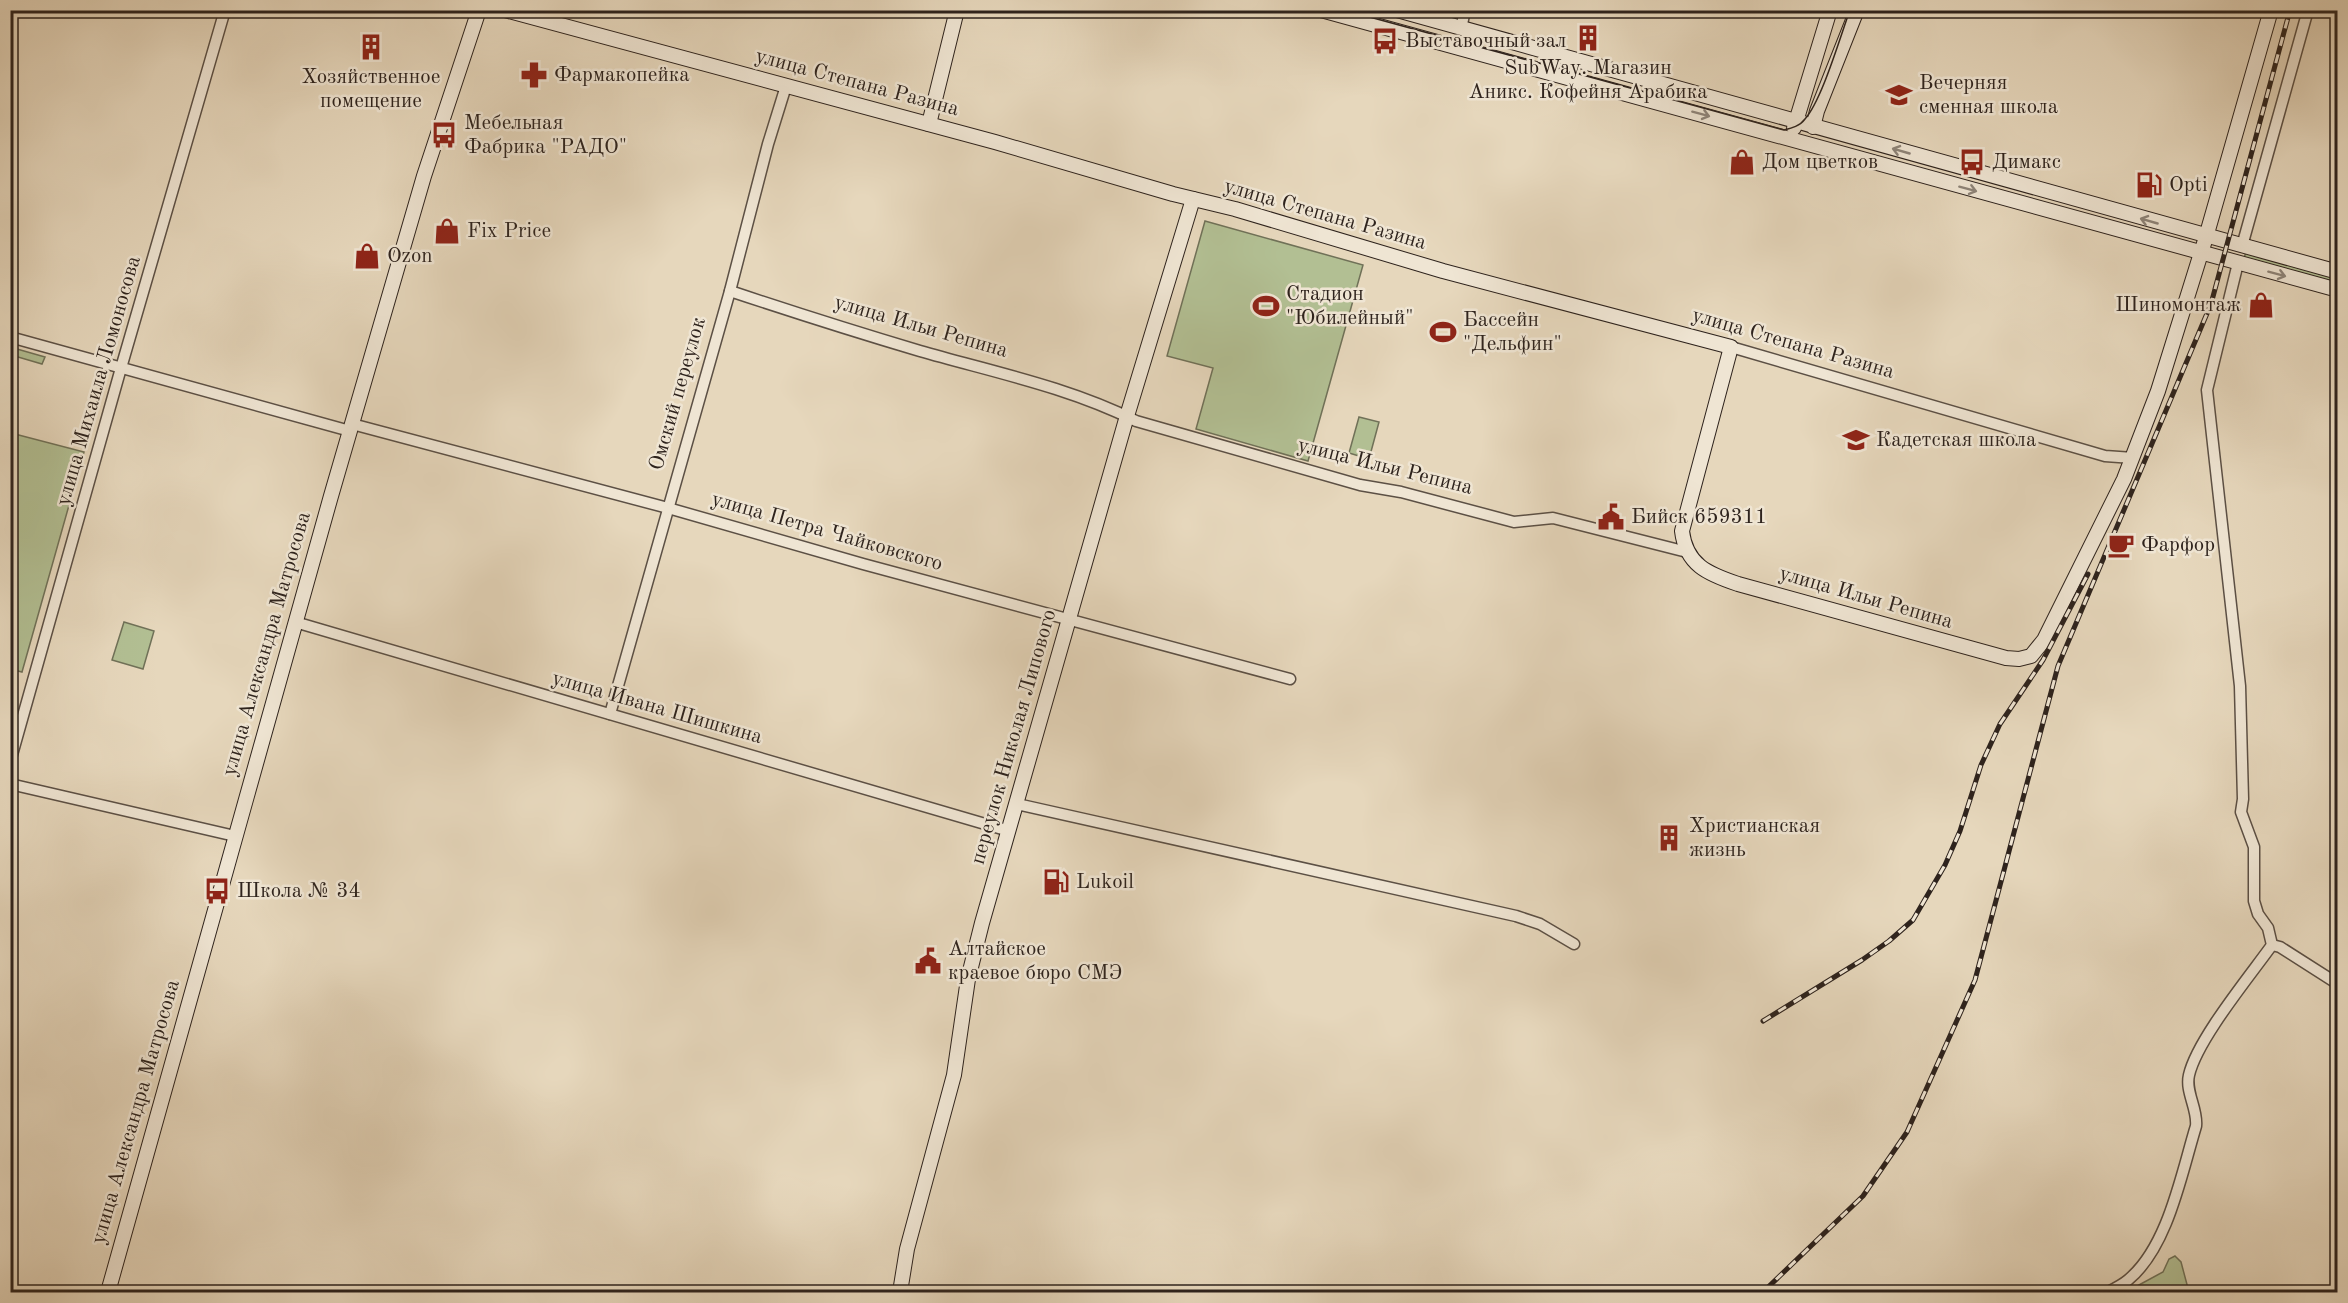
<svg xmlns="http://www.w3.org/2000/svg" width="2348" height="1303" font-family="'Old Standard TT',serif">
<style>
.green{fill:#b2bf93;stroke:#707158;stroke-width:1.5}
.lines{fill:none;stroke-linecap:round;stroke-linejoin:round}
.street-casing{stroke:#5c5045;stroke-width:13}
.secondary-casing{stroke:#2e231d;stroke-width:16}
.street{stroke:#efe5d3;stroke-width:10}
.secondary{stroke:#efe5d3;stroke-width:14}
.tram{stroke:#2e231d;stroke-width:1.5}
.rail-casing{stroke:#2e231d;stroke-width:5}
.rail{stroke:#efe5d3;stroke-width:3;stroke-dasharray:9;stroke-linecap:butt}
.oneway{stroke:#8e8478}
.labels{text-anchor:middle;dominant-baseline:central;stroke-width:5;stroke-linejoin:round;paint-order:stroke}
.poi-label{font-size:21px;fill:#2e231d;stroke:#efe5d3;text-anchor:start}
.street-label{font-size:21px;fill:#2e231d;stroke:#efe5d3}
</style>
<rect width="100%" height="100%" fill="#e6d7bc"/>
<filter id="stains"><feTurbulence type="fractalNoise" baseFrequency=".00333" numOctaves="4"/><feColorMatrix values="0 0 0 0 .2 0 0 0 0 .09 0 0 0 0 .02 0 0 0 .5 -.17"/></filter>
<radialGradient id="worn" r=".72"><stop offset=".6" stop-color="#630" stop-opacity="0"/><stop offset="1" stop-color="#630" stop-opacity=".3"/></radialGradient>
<!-- green -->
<g class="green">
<polygon points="1205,221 1363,265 1308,461 1196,429 1213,368 1167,356"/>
<polygon points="2246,252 2337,275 2337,285 2244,258"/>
<polygon points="10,347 45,357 42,364 11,355"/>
<polygon points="1359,417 1379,422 1369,459 1349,453"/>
<polygon points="11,433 84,452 22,672 10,669"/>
<polygon points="124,622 154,631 143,669 112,660"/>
<polygon points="2175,1256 2181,1262 2189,1292 2126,1292 2163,1272 2169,1259"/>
</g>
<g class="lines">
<!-- street casing -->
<g class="street-casing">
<g id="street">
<polyline points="1461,29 1465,10"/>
<polyline points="2242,246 2308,10"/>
<path d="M730,291C793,312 856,332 920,351C993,372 1068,387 1136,421L1360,485L1401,492L1514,522L1553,518L1687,552"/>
<polyline points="10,337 350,431"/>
<polyline points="1731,347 2105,456 2133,458"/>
<polyline points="352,424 668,508 863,564 1290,679"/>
<polyline points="295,622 1009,831"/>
<polyline points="610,714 730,291 768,144 786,86"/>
<polyline points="10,762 121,368 225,10"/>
<polyline points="10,784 235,836"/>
<polyline points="1017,804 1516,916 1540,924 1574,944"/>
<polyline points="2272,945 2280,947 2338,984"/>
<path d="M2108,1292C2114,1289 2122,1285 2128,1280C2168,1247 2181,1175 2196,1126C2198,1109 2185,1092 2189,1075C2197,1040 2249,977 2272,945L2268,928L2258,914L2254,901V847L2241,812L2243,799L2240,686L2207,390L2238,263"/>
</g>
</g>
<!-- secondary casing -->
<g class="secondary-casing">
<g id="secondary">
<path d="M505,10L995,142L1173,194L1235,209L1443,271L1731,347L1682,531C1686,565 1708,574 1738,584L2006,658L2019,659L2031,656L2044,640L2124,479L2158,391L2206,237L2271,10"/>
<polyline points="1321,10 2338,290"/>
<polyline points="1397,10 2338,272"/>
<polyline points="929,124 957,10"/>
<polyline points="1813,127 1817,111 1857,10"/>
<polyline points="1794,128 1830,10"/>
<polyline points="108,1292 331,496 424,176 479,10"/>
<polyline points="900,1292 907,1249 954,1075 968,979 982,923 1127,416 1193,199"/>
</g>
</g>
<!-- street -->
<use href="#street" class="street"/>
<!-- secondary -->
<use href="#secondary" class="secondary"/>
<!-- tram -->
<path class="tram" d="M1344,10L1784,130C1792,128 1800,126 1805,119C1822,100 1840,37 1850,10"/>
<!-- rail casing -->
<g class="rail-casing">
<g id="rail">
<polyline points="1763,1021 1862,960 1889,941 1913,920 1945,865 1960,831 1981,765 2000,724 2043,660 2088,574"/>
<polyline points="1763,1292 1863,1196 1907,1132 1975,980 2058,666 2211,304 2290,10"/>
</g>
</g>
<!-- rail -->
<use href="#rail" class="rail"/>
</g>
<!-- one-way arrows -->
<defs><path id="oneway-shaft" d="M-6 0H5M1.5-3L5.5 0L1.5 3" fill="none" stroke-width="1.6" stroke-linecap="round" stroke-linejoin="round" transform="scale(1.5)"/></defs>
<g class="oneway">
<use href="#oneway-shaft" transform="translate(1701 114) rotate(15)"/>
<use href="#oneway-shaft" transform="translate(1901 151) rotate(-164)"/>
<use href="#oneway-shaft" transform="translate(1968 189) rotate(15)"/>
<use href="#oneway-shaft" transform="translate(2149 221) rotate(-164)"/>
<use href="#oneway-shaft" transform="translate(2277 274) rotate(15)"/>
</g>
<!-- icons -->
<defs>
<g id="building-bare" transform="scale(2.07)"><path d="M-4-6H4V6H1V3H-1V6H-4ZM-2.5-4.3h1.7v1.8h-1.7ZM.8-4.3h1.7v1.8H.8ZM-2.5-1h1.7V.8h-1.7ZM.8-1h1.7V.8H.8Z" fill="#8f2418" stroke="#efe5d3" stroke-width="2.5" paint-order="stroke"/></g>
<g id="bus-bare" transform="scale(2.07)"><path d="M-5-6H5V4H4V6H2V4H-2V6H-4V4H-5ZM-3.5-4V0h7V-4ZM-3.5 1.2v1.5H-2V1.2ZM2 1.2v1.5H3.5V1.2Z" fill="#8f2418" stroke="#efe5d3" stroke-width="2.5" paint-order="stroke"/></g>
<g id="pharmacy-bare" transform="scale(2.07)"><path d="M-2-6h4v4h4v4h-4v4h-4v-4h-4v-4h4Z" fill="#8f2418" stroke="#efe5d3" stroke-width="2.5" paint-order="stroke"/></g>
<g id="school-bare" transform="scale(2.07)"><path d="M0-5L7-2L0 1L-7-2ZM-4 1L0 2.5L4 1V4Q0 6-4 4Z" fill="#8f2418" stroke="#efe5d3" stroke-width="2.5" paint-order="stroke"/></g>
<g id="shop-bare" transform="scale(2.07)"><path d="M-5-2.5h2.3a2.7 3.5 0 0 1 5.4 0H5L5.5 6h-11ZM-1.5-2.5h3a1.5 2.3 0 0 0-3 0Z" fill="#8f2418" stroke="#efe5d3" stroke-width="2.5" paint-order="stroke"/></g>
<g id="fuel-bare" transform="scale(2.07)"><path d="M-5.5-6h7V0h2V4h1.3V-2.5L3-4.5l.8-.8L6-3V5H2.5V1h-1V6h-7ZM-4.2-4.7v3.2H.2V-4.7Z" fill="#8f2418" stroke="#efe5d3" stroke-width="2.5" paint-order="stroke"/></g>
<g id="stadium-bare" transform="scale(2.07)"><path d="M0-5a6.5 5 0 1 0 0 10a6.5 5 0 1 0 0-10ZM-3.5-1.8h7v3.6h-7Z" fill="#8f2418" stroke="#efe5d3" stroke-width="2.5" paint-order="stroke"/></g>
<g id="civic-bare" transform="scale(2.07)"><path d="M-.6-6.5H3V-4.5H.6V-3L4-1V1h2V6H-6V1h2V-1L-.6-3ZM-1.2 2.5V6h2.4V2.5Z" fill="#8f2418" stroke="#efe5d3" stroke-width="2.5" paint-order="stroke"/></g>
<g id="cafe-bare" transform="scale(2.07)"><path d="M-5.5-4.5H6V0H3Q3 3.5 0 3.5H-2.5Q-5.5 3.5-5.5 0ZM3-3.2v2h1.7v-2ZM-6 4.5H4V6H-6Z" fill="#8f2418" stroke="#efe5d3" stroke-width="2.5" paint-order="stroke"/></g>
</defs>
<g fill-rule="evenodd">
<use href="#building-bare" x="1588" y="38"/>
<use href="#bus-bare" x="1385" y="41"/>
<use href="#building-bare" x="371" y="47"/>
<use href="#pharmacy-bare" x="534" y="75"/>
<use href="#school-bare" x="1899" y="95"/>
<use href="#bus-bare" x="444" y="135"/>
<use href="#shop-bare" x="1742" y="162"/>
<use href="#bus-bare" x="1972" y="162"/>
<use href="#fuel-bare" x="2149" y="185"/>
<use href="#shop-bare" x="447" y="231"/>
<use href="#shop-bare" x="367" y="256"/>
<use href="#shop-bare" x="2261" y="305"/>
<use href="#stadium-bare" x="1266" y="306"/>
<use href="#stadium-bare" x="1443" y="332"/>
<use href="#school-bare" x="1856" y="440"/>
<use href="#civic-bare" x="1611" y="517"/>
<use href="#cafe-bare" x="2121" y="545"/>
<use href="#building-bare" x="1669" y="838"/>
<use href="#fuel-bare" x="1056" y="882"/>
<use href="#bus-bare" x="217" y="891"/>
<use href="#civic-bare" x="928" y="961"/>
</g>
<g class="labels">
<!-- poi labels -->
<g class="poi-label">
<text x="1405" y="41">Выставочный зал</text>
<text x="1588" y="68" text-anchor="middle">SubWay. Магазин<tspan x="1588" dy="24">Аникс. Кофейня Арабика</tspan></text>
<text x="554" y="75">Фармакопейка</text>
<text x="371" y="77" text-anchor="middle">Хозяйственное<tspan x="371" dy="24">помещение</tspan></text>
<text x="1919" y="83">Вечерняя<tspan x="1919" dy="24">сменная школа</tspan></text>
<text x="464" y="123">Мебельная<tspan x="464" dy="24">Фабрика "РАДО"</tspan></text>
<text x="1762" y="162">Дом цветков</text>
<text x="1992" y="162">Димакс</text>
<text x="2169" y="185">Opti</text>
<text x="467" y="231">Fix Price</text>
<text x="387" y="256">Ozon</text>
<text x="1286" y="294">Стадион<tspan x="1286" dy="24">"Юбилейный"</tspan></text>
<text x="2241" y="305" text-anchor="end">Шиномонтаж</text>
<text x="1463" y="320">Бассейн<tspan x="1463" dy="24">"Дельфин"</tspan></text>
<text x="1876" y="440">Кадетская школа</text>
<text x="1631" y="517">Бийск 659311</text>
<text x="2141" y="545">Фарфор</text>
<text x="1689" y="826">Христианская<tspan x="1689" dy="24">жизнь</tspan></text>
<text x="1076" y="882">Lukoil</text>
<text x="237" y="891">Школа № 34</text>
<text x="948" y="949">Алтайское<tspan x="948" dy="24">краевое бюро СМЭ</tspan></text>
</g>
<!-- street labels -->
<g class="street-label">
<text transform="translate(857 83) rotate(15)">улица Степана Разина</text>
<text transform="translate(1325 215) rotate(16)">улица Степана Разина</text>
<text transform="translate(921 327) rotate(16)">улица Ильи Репина</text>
<text transform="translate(1793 344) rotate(16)">улица Степана Разина</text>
<text transform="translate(99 381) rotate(-74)">улица Михаила Ломоносова</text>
<text transform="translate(678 394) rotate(-74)">Омский переулок</text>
<text transform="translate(1385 467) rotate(14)">улица Ильи Репина</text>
<text transform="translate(827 532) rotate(16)">улица Петра Чайковского</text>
<text transform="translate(1866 598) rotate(16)">улица Ильи Репина</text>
<text transform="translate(267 644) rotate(-74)">улица Александра Матросова</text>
<text transform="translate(657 708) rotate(16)">улица Ивана Шишкина</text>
<text transform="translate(1014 737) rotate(-74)">переулок Николая Липового</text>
<text transform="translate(136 1112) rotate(-74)">улица Александра Матросова</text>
</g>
</g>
<!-- margin -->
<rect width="2348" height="1303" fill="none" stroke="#e6d7bc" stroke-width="36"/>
<rect x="12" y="12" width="2324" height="1279" fill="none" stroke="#2e231d" stroke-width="3"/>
<rect x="18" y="18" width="2312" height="1267" fill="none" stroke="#2e231d" stroke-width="1.5"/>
<rect width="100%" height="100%" filter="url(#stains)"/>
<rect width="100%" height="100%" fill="url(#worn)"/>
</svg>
